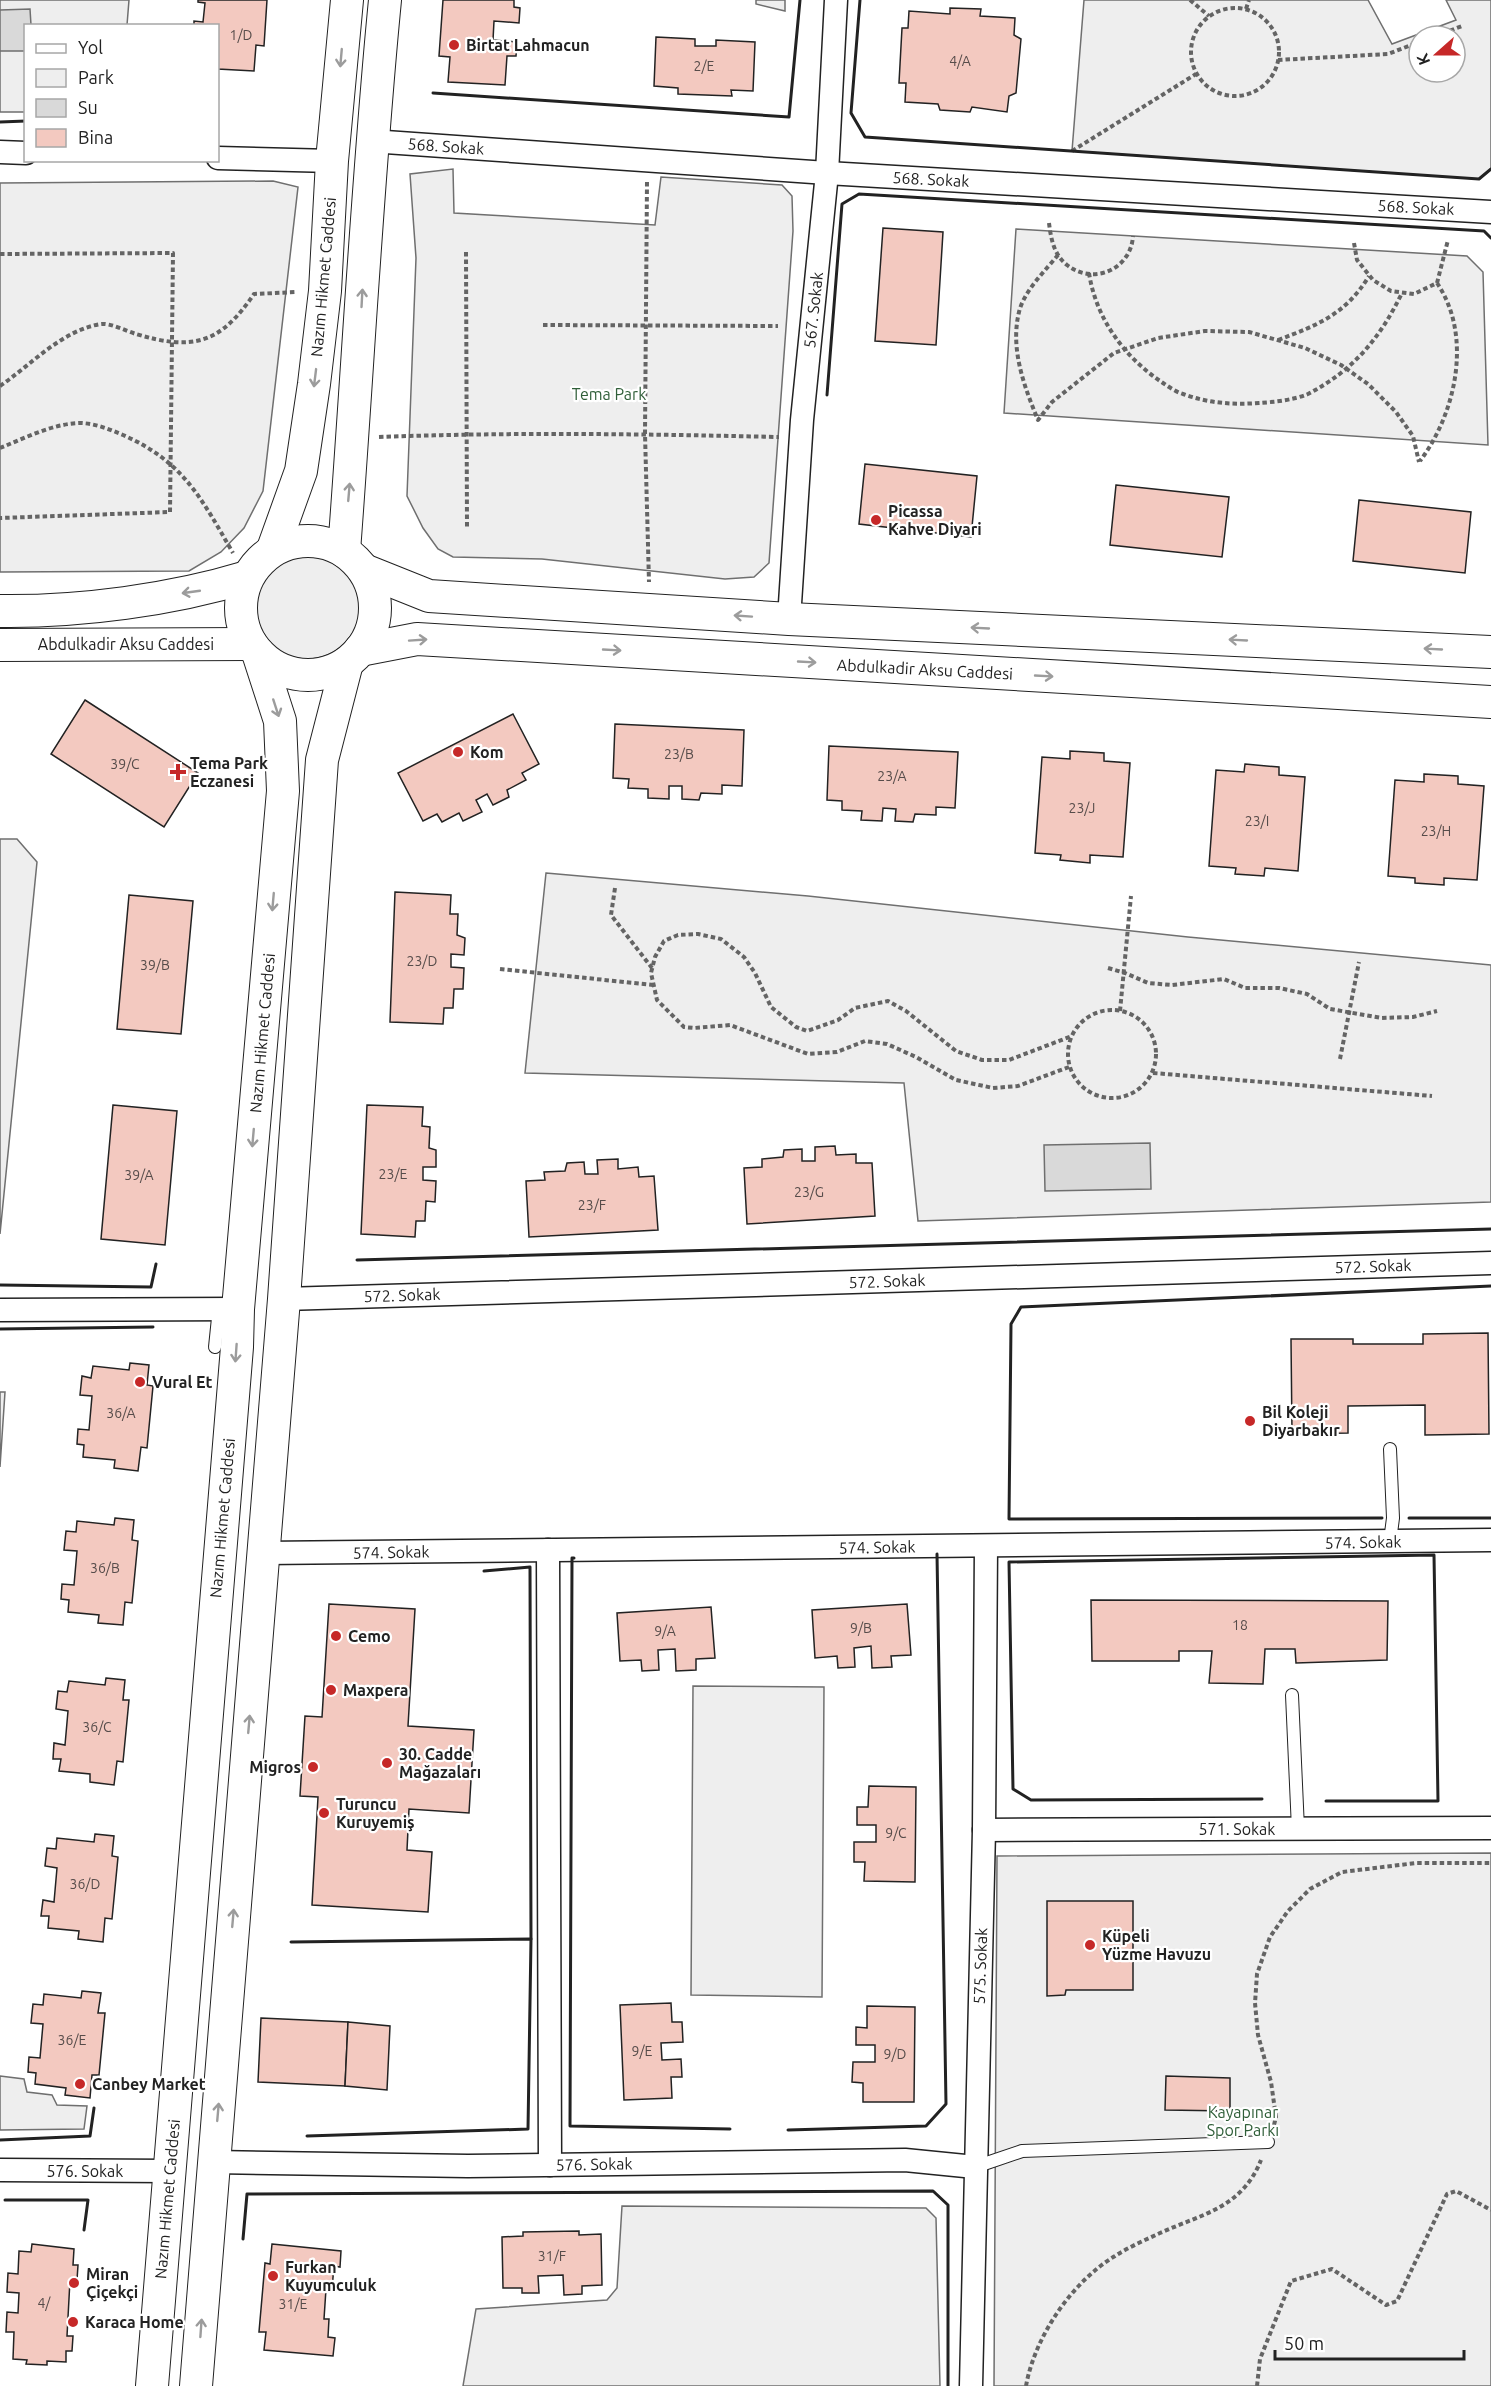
<svg xmlns="http://www.w3.org/2000/svg" width="1491" height="2386" font-family="Ubuntu,sans-serif">
<style>
.green{fill:#eee;stroke:#6f6f6f;stroke-width:1.5;fill-rule:evenodd}
.water{fill:#d9d9d9;stroke:#6f6f6f;stroke-width:1.5}
.building{fill:#f3c9c0;stroke:#222;stroke-width:1.5}
.lines{fill:none;stroke-linecap:round;stroke-linejoin:round}
.service-casing{stroke:#222;stroke-width:14}
.minor-casing{stroke:#222;stroke-width:25}
.secondary-casing{stroke:#222;stroke-width:34}
.path{stroke:#646464;stroke-width:4;stroke-dasharray:4.5 3;stroke-linecap:butt}
.service{stroke:#fff;stroke-width:12}
.minor{stroke:#fff;stroke-width:22}
.secondary{stroke:#fff;stroke-width:32}
.wall{stroke:#222;stroke-width:3}
.oneway{stroke:#9c9c9c}
.poi-dot{fill:#c62828;stroke:#fff;stroke-width:2}
.labels{text-anchor:middle;dominant-baseline:central;stroke-width:4.5;stroke-linejoin:round;paint-order:stroke}
.number-label{font-size:14px;fill:#564c4a}
.poi-label{font-size:16px;font-weight:bold;fill:#222;stroke:#fff;text-anchor:start}
.street-label{font-size:16px;fill:#222;stroke:#fff}
.park-label{font-size:16px;fill:#2f5e38;stroke:#fff}
</style>
<rect width="100%" height="100%" fill="#fff"/>
<!-- green -->
<g class="green">
<polygon points="0,0 129,0 127,25 26,26 25,112 0,112"/>
<polygon points="756,0 785,0 785,11 756,4"/>
<path d="M1084,0H1368L1392,44L1456,20L1446,0H1491V169L1478,179L1072,151ZM1419,36H1455V72H1419Z"/>
<polygon points="453,169 454,213 655,225 661,177 782,185 792,196 793,231 769,563 754,577 725,579 542,559 453,557 438,549 423,528 407,496 416,258 410,174"/>
<polygon points="273,181 298,187 263,491 244,528 221,552 189,571 0,572 0,183"/>
<polygon points="1016,229 1467,256 1483,272 1488,445 1004,413"/>
<circle cx="307" cy="606" r="53"/>
<polygon points="0,839 17,839 37,862 0,1234"/>
<polygon points="546,873 808,896 1188,937 1491,965 1491,1202 918,1221 904,1083 525,1073"/>
<polygon points="0,1392 5,1392 0,1467"/>
<polygon points="693,1686 824,1687 822,1997 691,1995"/>
<polygon points="1491,1853 1491,2386 994,2386 997,1856"/>
<polygon points="0,2076 24,2079 27,2092 52,2095 57,2105 87,2106 84,2129 0,2130"/>
<polygon points="622,2206 926,2208 936,2218 940,2386 463,2386 476,2309 607,2300 617,2288"/>
</g>
<!-- water -->
<g class="water">
<polygon points="30,9 31,25 26,26 25,51 0,51 0,10"/>
<polygon points="1150,1143 1151,1189 1045,1191 1044,1145"/>
</g>
<!-- building -->
<g class="building">
<polygon points="198,0 267,0 264,46 256,45 254,71 218,69 218,26 194,26 194,21 203,22 205,3 198,2"/>
<polygon points="443,0 514,0 514,7 520,8 519,23 494,21 493,40 517,42 516,56 507,56 505,85 448,82 450,57 439,56"/>
<polygon points="950,8 981,9 980,16 1015,18 1014,35 1021,39 1016,93 1009,96 1007,112 972,107 970,112 940,110 938,104 905,102 906,83 899,83 902,28 908,28 909,11 950,14"/>
<polygon points="656,37 695,39 695,46 716,46 716,40 755,42 753,91 731,90 732,96 678,94 678,88 654,86"/>
<polygon points="883,228 943,232 936,345 875,341"/>
<polygon points="865,464 977,476 971,537 859,524"/>
<polygon points="1116,485 1229,497 1222,557 1110,545"/>
<polygon points="1359,500 1471,512 1465,573 1353,561"/>
<polygon points="85,700 198,773 164,827 51,754"/>
<polygon points="513,714 539,764 522,773 526,780 507,790 509,797 493,805 487,794 476,800 482,812 463,821 459,813 442,822 437,814 423,821 398,773"/>
<polygon points="615,724 744,730 742,786 722,785 722,794 701,793 699,800 682,799 682,786 669,786 669,799 648,798 648,789 628,788 629,779 613,778"/>
<polygon points="829,746 958,752 955,808 936,807 936,815 915,814 913,822 895,821 896,809 883,808 882,821 861,820 862,811 842,810 842,801 827,800"/>
<polygon points="1070,751 1104,753 1104,761 1130,763 1123,857 1090,855 1090,863 1060,860 1061,855 1035,853 1042,757 1070,759"/>
<polygon points="1245,764 1279,767 1279,775 1305,777 1298,871 1265,868 1264,876 1235,874 1236,868 1209,866 1216,770 1244,772"/>
<polygon points="1424,774 1458,776 1458,784 1484,786 1477,880 1444,878 1444,885 1415,883 1415,878 1388,876 1395,780 1424,782"/>
<polygon points="395,892 451,895 450,914 458,914 457,935 465,938 464,955 451,954 451,967 464,968 463,989 454,989 453,1008 444,1008 443,1024 390,1022"/>
<polygon points="129,895 193,901 181,1034 117,1029"/>
<polygon points="113,1105 177,1111 165,1245 101,1239"/>
<polygon points="367,1105 423,1107 422,1126 430,1127 429,1148 436,1150 436,1167 423,1167 423,1180 436,1181 435,1202 426,1201 425,1221 416,1221 415,1237 361,1234"/>
<polygon points="835,1146 836,1155 856,1154 856,1163 872,1163 875,1216 747,1224 744,1168 762,1167 762,1159 783,1157 784,1150 802,1149 802,1161 815,1161 815,1147"/>
<polygon points="618,1159 618,1169 638,1167 639,1177 654,1176 658,1230 529,1237 526,1181 545,1180 544,1172 565,1171 567,1163 584,1162 585,1174 598,1174 597,1160"/>
<polygon points="1488,1333 1489,1434 1425,1435 1425,1405 1348,1406 1348,1433 1292,1434 1291,1339 1353,1339 1353,1344 1423,1344 1423,1334"/>
<polygon points="130,1363 149,1365 147,1385 153,1386 147,1448 141,1447 138,1471 114,1468 115,1460 83,1457 84,1445 77,1444 78,1429 89,1430 92,1396 80,1395 82,1376 91,1378 93,1366 129,1370"/>
<polygon points="115,1518 134,1520 132,1540 138,1541 132,1603 125,1602 123,1625 98,1623 99,1615 68,1612 69,1600 61,1599 62,1584 74,1585 77,1551 64,1550 66,1531 76,1532 77,1521 114,1525"/>
<polygon points="1091,1600 1388,1601 1387,1660 1296,1663 1295,1649 1265,1649 1263,1684 1209,1683 1212,1651 1179,1651 1179,1661 1092,1661"/>
<polygon points="329,1604 415,1609 408,1726 474,1730 469,1813 409,1809 407,1850 432,1852 428,1912 312,1905 318,1797 300,1796 305,1716 322,1717"/>
<polygon points="907,1604 911,1655 891,1656 892,1667 872,1668 871,1646 854,1648 855,1667 838,1668 837,1656 815,1658 812,1610"/>
<polygon points="711,1607 715,1658 696,1659 696,1670 676,1671 675,1649 658,1650 659,1670 642,1671 641,1660 620,1661 617,1613"/>
<polygon points="106,1678 125,1680 123,1700 129,1700 123,1762 117,1761 114,1785 90,1782 90,1774 59,1771 61,1759 53,1759 54,1743 65,1745 68,1711 56,1709 58,1691 67,1692 69,1681 105,1685"/>
<polygon points="869,1786 916,1787 915,1882 864,1881 865,1862 854,1862 854,1842 876,1842 876,1825 857,1825 857,1807 868,1807"/>
<polygon points="95,1834 114,1836 112,1856 118,1857 112,1919 105,1918 103,1942 78,1939 79,1931 48,1928 49,1916 41,1916 43,1900 54,1902 57,1868 45,1866 47,1848 56,1849 57,1838 94,1842"/>
<polygon points="1047,1901 1133,1901 1133,1990 1066,1990 1065,1995 1047,1996"/>
<polygon points="82,1991 101,1993 98,2013 105,2013 99,2075 92,2075 90,2098 65,2095 66,2088 35,2084 36,2073 28,2072 29,2057 40,2058 43,2024 31,2023 33,2004 43,2005 44,1994 81,1998"/>
<polygon points="671,2003 672,2022 682,2022 683,2042 661,2043 662,2060 681,2059 682,2077 671,2077 672,2098 624,2100 620,2005"/>
<polygon points="867,2006 915,2007 914,2102 863,2102 863,2083 852,2082 853,2062 875,2062 875,2045 856,2045 856,2027 867,2028"/>
<polygon points="261,2018 348,2022 345,2086 258,2082"/>
<polygon points="348,2022 390,2026 387,2090 345,2086"/>
<polygon points="1166,2076 1230,2078 1230,2111 1165,2110"/>
<polygon points="579,2231 579,2235 601,2234 602,2285 582,2286 582,2294 564,2295 563,2275 538,2276 539,2293 522,2293 522,2288 503,2288 502,2237 523,2236 523,2232"/>
<polygon points="32,2244 74,2249 73,2265 78,2265 77,2280 70,2280 67,2336 73,2336 72,2351 66,2351 66,2362 47,2361 47,2365 26,2364 27,2360 13,2359 14,2332 6,2332 7,2312 18,2313 19,2293 7,2292 8,2273 18,2274 19,2251 31,2252"/>
<polygon points="272,2244 341,2251 340,2267 334,2266 332,2289 326,2289 324,2319 329,2319 328,2337 335,2338 333,2356 264,2350 266,2332 259,2332 265,2263 270,2264"/>
</g>
<g class="lines">
<!-- service casing -->
<g class="service-casing">
<g id="service">
<polyline points="215,1347 219,1308"/>
<polyline points="1390,1541 1393,1518 1390,1449"/>
<polyline points="1292,1695 1298,1829"/>
<polyline points="975,2167 1022,2151 1268,2142"/>
</g>
</g>
<!-- minor casing -->
<g class="minor-casing">
<g id="minor">
<polyline points="371,141 827,173 1491,212"/>
<polyline points="0,152 26,153"/>
<polyline points="218,158 332,161"/>
<polyline points="789,619 802,420 827,173 836,0"/>
<polyline points="284,1299 1491,1263"/>
<polyline points="0,1310 238,1309"/>
<polyline points="548,1550 550,2165"/>
<polyline points="263,1553 1491,1540"/>
<polyline points="984,1830 1491,1828"/>
<polyline points="214,2162 468,2166 905,2160 975,2167"/>
<polyline points="0,2170 170,2171"/>
<polyline points="971,2386 984,1830 986,1546"/>
</g>
</g>
<!-- secondary casing -->
<g class="secondary-casing">
<g id="secondary">
<circle cx="308" cy="608" r="67"/>
<polyline points="273,549 301,471 314,384 325,291 332,161 347,0"/>
<path d="M344,551C358,367 367,183 385,0"/>
<polyline points="364,570 429,596 789,619 1491,652"/>
<path d="M0,611C80,612 171,600 247,577"/>
<polyline points="0,645 251,644"/>
<polyline points="360,650 417,639 1491,702"/>
<polyline points="152,2386 237,1347 238,1309 283,791 280,721 258,653"/>
<polyline points="196,2386 284,1299 322,760 347,663"/>
</g>
</g>
<!-- path -->
<g class="path">
<polyline points="1190,0 1209,16"/>
<circle cx="1235" cy="52" r="44"/>
<polyline points="1246,9 1249,0"/>
<polyline points="1436,36 1462,26"/>
<polyline points="1278,60 1388,54 1419,42"/>
<polyline points="1072,151 1196,74"/>
<polyline points="647,182 645,434 649,582"/>
<path d="M1049,223C1051,239 1054,255 1067,265C1094,286 1131,269 1133,236"/>
<path d="M1354,243L1357,260L1373,280L1391,291L1414,294L1437,283C1473,336 1456,413 1420,461"/>
<polyline points="466,252 467,527"/>
<polyline points="0,254 173,253 170,512 0,518"/>
<path d="M1058,255C1045,271 1024,291 1019,312C1010,349 1024,386 1038,420L1052,402L1114,353L1158,338L1205,331L1249,332L1305,348L1341,365L1368,384L1396,412L1413,436L1419,462"/>
<path d="M1089,273C1096,319 1125,358 1163,383C1169,387 1176,392 1183,394C1208,403 1232,405 1259,403C1274,402 1294,400 1308,394C1354,370 1380,338 1402,293"/>
<polyline points="1437,283 1448,240"/>
<polyline points="543,325 778,326"/>
<path d="M1278,340C1318,325 1346,314 1369,276"/>
<path d="M0,386C31,365 62,330 101,324C111,323 126,331 136,334C193,351 220,344 254,294L297,292"/>
<path d="M379,437C512,432 645,434 779,437"/>
<path d="M0,448C25,438 52,424 79,423C94,423 109,429 123,435C184,462 201,498 233,553"/>
<polyline points="615,888 611,915 652,968"/>
<polyline points="1108,968 1125,973 1148,983 1172,985 1224,979 1245,988 1279,988 1307,994 1330,1009 1382,1018 1413,1017 1437,1011"/>
<polyline points="500,969 653,985"/>
<circle cx="1112" cy="1054" r="44"/>
<polyline points="1120,1011 1131,896"/>
<polyline points="1340,1059 1359,962"/>
<polyline points="1069,1067 1018,1086 993,1088 956,1080 916,1057 887,1044 865,1041 837,1052 808,1054 730,1025 694,1028 684,1027 657,1000 651,973 655,957 664,941 678,935 698,934 721,939 744,957 755,973 771,1007 796,1027 807,1031 838,1020 855,1008 888,1001 906,1011 956,1051 982,1060 1009,1060 1072,1036"/>
<polyline points="1153,1073 1432,1096"/>
<polyline points="1274,2125 1276,2117 1271,2082 1258,2035 1255,2003 1257,1974 1270,1937 1288,1911 1310,1889 1342,1872 1416,1863 1491,1863"/>
<path d="M1026,2386C1035,2336 1072,2282 1115,2256C1129,2247 1145,2240 1160,2233C1202,2214 1242,2208 1261,2160"/>
<polyline points="1257,2386 1260,2359 1291,2281 1332,2269 1386,2305 1397,2301 1447,2194 1456,2191 1491,2210"/>
</g>
<!-- service -->
<use href="#service" class="service"/>
<!-- minor -->
<use href="#minor" class="minor"/>
<!-- secondary -->
<use href="#secondary" class="secondary"/>
<!-- wall -->
<g class="wall">
<polyline points="860,0 851,113 865,137 1479,179 1491,169"/>
<polyline points="433,93 789,117 800,0"/>
<polyline points="0,122 26,121"/>
<polyline points="827,395 842,204 859,194 1484,231 1491,238"/>
<polyline points="357,1260 1491,1229"/>
<polyline points="0,1285 151,1287 156,1264"/>
<polyline points="0,1329 153,1327"/>
<polyline points="1382,1518 1009,1519 1011,1324 1021,1307 1491,1286"/>
<polyline points="1409,1518 1491,1518"/>
<polyline points="574,1558 572,1558 570,2126 730,2129"/>
<polyline points="484,1571 530,1567 531,1939"/>
<polyline points="1262,1799 1031,1800 1013,1789 1009,1562 1434,1555 1438,1801 1326,1801"/>
<polyline points="291,1942 531,1939 528,2129 307,2136"/>
<polyline points="788,2130 926,2126 946,2104 937,1554"/>
<polyline points="0,2140 90,2136 94,2108"/>
<polyline points="5,2200 88,2200 84,2230"/>
<polyline points="243,2239 247,2194 933,2191 948,2205 948,2386"/>
</g>
</g>
<!-- one-way arrows -->
<defs><path id="oneway-shaft" d="M-6 0H5M1.5-3L5.5 0L1.5 3" fill="none" stroke-width="1.6" stroke-linecap="round" stroke-linejoin="round" transform="scale(1.5)"/></defs>
<g class="oneway">
<use href="#oneway-shaft" transform="translate(341 58) rotate(95)"/>
<use href="#oneway-shaft" transform="translate(362 298) rotate(-87)"/>
<use href="#oneway-shaft" transform="translate(315 378) rotate(97)"/>
<use href="#oneway-shaft" transform="translate(349 492) rotate(-85)"/>
<use href="#oneway-shaft" transform="translate(191 592) rotate(172)"/>
<use href="#oneway-shaft" transform="translate(743 616) rotate(-176)"/>
<use href="#oneway-shaft" transform="translate(980 628) rotate(-177)"/>
<use href="#oneway-shaft" transform="translate(418 640) rotate(-4)"/>
<use href="#oneway-shaft" transform="translate(1238 640) rotate(-177)"/>
<use href="#oneway-shaft" transform="translate(1433 649) rotate(-177)"/>
<use href="#oneway-shaft" transform="translate(612 650) rotate(3)"/>
<use href="#oneway-shaft" transform="translate(807 662) rotate(3)"/>
<use href="#oneway-shaft" transform="translate(1044 676) rotate(3)"/>
<use href="#oneway-shaft" transform="translate(276 708) rotate(72)"/>
<use href="#oneway-shaft" transform="translate(273 902) rotate(95)"/>
<use href="#oneway-shaft" transform="translate(253 1138) rotate(95)"/>
<use href="#oneway-shaft" transform="translate(236 1353) rotate(94)"/>
<use href="#oneway-shaft" transform="translate(249 1724) rotate(-85)"/>
<use href="#oneway-shaft" transform="translate(233 1918) rotate(-85)"/>
<use href="#oneway-shaft" transform="translate(218 2112) rotate(-85)"/>
<use href="#oneway-shaft" transform="translate(201 2328) rotate(-86)"/>
</g>
<!-- markers -->
<g class="poi-dot">
<circle cx="454" cy="45" r="6"/>
<circle cx="876" cy="520" r="6"/>
<circle cx="458" cy="752" r="6"/>
<path d="M175 763h6v6h6v6h-6v6h-6v-6h-6v-6h6z"/>
<circle cx="140" cy="1382" r="6"/>
<circle cx="1250" cy="1421" r="6"/>
<circle cx="336" cy="1636" r="6"/>
<circle cx="331" cy="1690" r="6"/>
<circle cx="387" cy="1763" r="6"/>
<circle cx="313" cy="1767" r="6"/>
<circle cx="324" cy="1813" r="6"/>
<circle cx="1090" cy="1945" r="6"/>
<circle cx="80" cy="2084" r="6"/>
<circle cx="273" cy="2276" r="6"/>
<circle cx="74" cy="2283" r="6"/>
<circle cx="73" cy="2322" r="6"/>
</g>
<g class="labels">
<!-- number labels -->
<g class="number-label">
<text x="241" y="35">1/D</text>
<text x="960" y="61">4/A</text>
<text x="704" y="66">2/E</text>
<text x="679" y="754">23/B</text>
<text x="125" y="764">39/C</text>
<text x="892" y="776">23/A</text>
<text x="1082" y="808">23/J</text>
<text x="1257" y="821">23/I</text>
<text x="1436" y="831">23/H</text>
<text x="422" y="961">23/D</text>
<text x="155" y="965">39/B</text>
<text x="393" y="1174">23/E</text>
<text x="139" y="1175">39/A</text>
<text x="809" y="1192">23/G</text>
<text x="592" y="1205">23/F</text>
<text x="121" y="1413">36/A</text>
<text x="105" y="1568">36/B</text>
<text x="1240" y="1625">18</text>
<text x="861" y="1628">9/B</text>
<text x="665" y="1631">9/A</text>
<text x="97" y="1727">36/C</text>
<text x="896" y="1833">9/C</text>
<text x="85" y="1884">36/D</text>
<text x="72" y="2040">36/E</text>
<text x="642" y="2051">9/E</text>
<text x="895" y="2054">9/D</text>
<text x="552" y="2256">31/F</text>
<text x="44" y="2303">4/</text>
<text x="293" y="2304">31/E</text>
</g>
<!-- poi labels -->
<g class="poi-label">
<text x="466" y="45">Birtat Lahmacun</text>
<text x="888" y="511">Picassa<tspan x="888" dy="18">Kahve Diyari</tspan></text>
<text x="470" y="752">Kom</text>
<text x="190" y="763">Tema Park<tspan x="190" dy="18">Eczanesi</tspan></text>
<text x="152" y="1382">Vural Et</text>
<text x="1262" y="1412">Bil Koleji<tspan x="1262" dy="18">Diyarbakır</tspan></text>
<text x="348" y="1636">Cemo</text>
<text x="343" y="1690">Maxpera</text>
<text x="399" y="1754">30. Cadde<tspan x="399" dy="18">Mağazaları</tspan></text>
<text x="301" y="1767" text-anchor="end">Migros</text>
<text x="336" y="1804">Turuncu<tspan x="336" dy="18">Kuruyemiş</tspan></text>
<text x="1102" y="1936">Küpeli<tspan x="1102" dy="18">Yüzme Havuzu</tspan></text>
<text x="92" y="2084">Canbey Market</text>
<text x="285" y="2267">Furkan<tspan x="285" dy="18">Kuyumculuk</tspan></text>
<text x="86" y="2274">Miran<tspan x="86" dy="18">Çiçekçi</tspan></text>
<text x="85" y="2322">Karaca Home</text>
</g>
<!-- street labels -->
<g class="street-label">
<text transform="translate(446 146) rotate(4)">568. Sokak</text>
<text transform="translate(931 179) rotate(3)">568. Sokak</text>
<text transform="translate(1416 207) rotate(3)">568. Sokak</text>
<text transform="translate(323 277) rotate(-85)">Nazım Hikmet Caddesi</text>
<text transform="translate(813 310) rotate(-84)">567. Sokak</text>
<text x="126" y="644">Abdulkadir Aksu Caddesi</text>
<text transform="translate(925 669) rotate(3)">Abdulkadir Aksu Caddesi</text>
<text transform="translate(262 1033) rotate(-85)">Nazım Hikmet Caddesi</text>
<text transform="translate(1373 1266) rotate(-2)">572. Sokak</text>
<text transform="translate(887 1281) rotate(-2)">572. Sokak</text>
<text transform="translate(402 1295) rotate(-2)">572. Sokak</text>
<text transform="translate(222 1518) rotate(-85)">Nazım Hikmet Caddesi</text>
<text transform="translate(1363 1542) rotate(-1)">574. Sokak</text>
<text transform="translate(877 1547) rotate(-1)">574. Sokak</text>
<text transform="translate(391 1552) rotate(-1)">574. Sokak</text>
<text x="1237" y="1829">571. Sokak</text>
<text transform="translate(980 1966) rotate(-88)">575. Sokak</text>
<text transform="translate(594 2164) rotate(-1)">576. Sokak</text>
<text x="85" y="2171">576. Sokak</text>
<text transform="translate(167 2199) rotate(-85)">Nazım Hikmet Caddesi</text>
</g>
<!-- park labels -->
<g class="park-label">
<text x="609" y="394">Tema Park</text>
<text x="1243" y="2112">Kayapınar<tspan x="1243" dy="18">Spor Parkı</tspan></text>
</g>
</g>
<!-- legend -->
<rect x="24" y="24" width="195" height="138" fill="#ffffff" stroke="#a7a7a7" stroke-width="1.5"/>
<rect x="36" y="44" width="30" height="9" fill="#ffffff" stroke="#a7a7a7" stroke-width="1.5"/>
<text x="78" y="54" font-size="18" fill="#222222">Yol</text>
<rect x="36" y="69" width="30" height="18" fill="#eeeeee" stroke="#a7a7a7" stroke-width="1.5"/>
<text x="78" y="84" font-size="18" fill="#222222">Park</text>
<rect x="36" y="99" width="30" height="18" fill="#d9d9d9" stroke="#a7a7a7" stroke-width="1.5"/>
<text x="78" y="114" font-size="18" fill="#222222">Su</text>
<rect x="36" y="129" width="30" height="18" fill="#f3c9c0" stroke="#a7a7a7" stroke-width="1.5"/>
<text x="78" y="144" font-size="18" fill="#222222">Bina</text>
<!-- north arrow -->
<g transform="translate(1437 54) rotate(249)"><circle r="28" fill="#ffffff" stroke="#a7a7a7" stroke-width="1.5"/>
<path d="M0-4.5L10 22L0 15L-10 22Z" fill="#c62828"/>
<text y="-9" font-size="16" font-weight="bold" text-anchor="middle" fill="#222222">K</text>
</g>
<!-- scale -->
<path d="M1275 2350v9h189v-9" fill="none" stroke="#222222" stroke-width="3"/>
<text x="1284" y="2350" font-size="18" fill="#222222" stroke="#ffffff" stroke-width="4.5" paint-order="stroke">50 m</text>
</svg>
